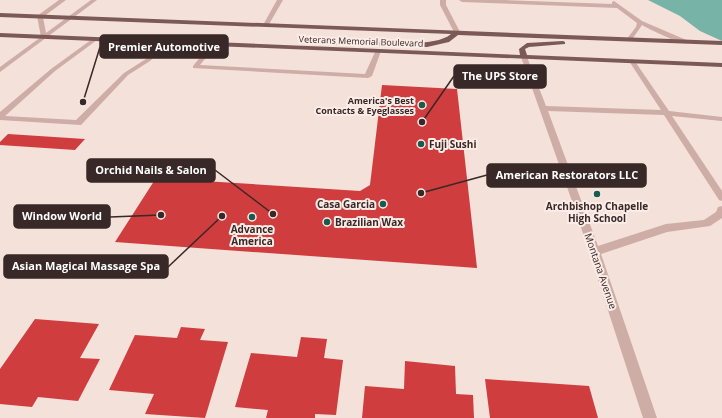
<svg xmlns="http://www.w3.org/2000/svg" width="722" height="418" font-family="'Open Sans',sans-serif">
<style>
.water{fill:#77b3a6}
.building{fill:#cf3d3f}
.lines{fill:none;stroke-linecap:round;stroke-linejoin:round}
.minor{fill:#cdada5;fill-rule:evenodd}
.major{fill:#7b5957;fill-rule:evenodd}
.poi-dot{fill:#195c4f;stroke:#fbece7;stroke-width:1.5}
.labels{text-anchor:middle;dominant-baseline:central;stroke-width:4;stroke-linejoin:round;paint-order:stroke}
.far-street-label{font-size:9px;fill:#382827;stroke:#fbece7}
.far-poi-label{font-size:9px;font-weight:bold;fill:#382827;stroke:#fbece7;text-anchor:end}
.poi-label{font-size:10px;font-weight:bold;fill:#382827;stroke:#fbece7;text-anchor:start}
.street-label{font-size:10px;fill:#382827;stroke:#fbece7}
.leader{fill:none;stroke:#382827;stroke-width:1.5}
.callout-dot{fill:#382827;stroke:#fbece7;stroke-width:1.5}
.callout{fill:#382827;stroke:#382827;stroke-width:1.5}
.callout-label{font-size:11px;text-anchor:middle;font-weight:bold;fill:#fff}
</style>
<rect width="100%" height="100%" fill="#f3e1da"/>
<!-- water -->
<polygon class="water" points="648,0 722,0 722,41 700,31 680,16"/>
<!-- building -->
<g class="building">
<polygon points="382,85 457,89 477,268 115,242 156,178 360,191 370,185"/>
<polygon points="8,134 85,139 75,150 0,145 0,142"/>
<polygon points="35,319 99,324 80,358 100,359 78,401 38,397 32,407 0,404 0,369"/>
<polygon points="181,327 205,329 200,340 228,342 205,418 145,414 154,394 109,390 135,335 177,338"/>
<polygon points="301,337 327,339 324,358 343,360 336,415 315,414 315,418 266,418 268,410 235,407 251,353 297,357"/>
<polygon points="405,361 455,366 456,394 473,395 474,418 362,418 365,386 404,389"/>
<polygon points="485,379 589,386 598,418 490,418"/>
</g>
<g class="lines">
<!-- minor -->
<g class="minor">
<polygon points="59,0 66,0 43,17 46,33 91,0 97,0 0,72 0,67 41,37 37,16"/>
<polygon points="277,0 283,0 268,26 264,26 263,25"/>
<polygon points="440,0 446,0 446,5 460,32 459,33 454,32 440,5"/>
<path d="M459,0H504L612,4V2L614,1L642,21L691,42C684,47 651,30 642,25L631,41H627L626,40L636,27L637,23L617,8L462,2Z"/>
<polygon points="95,37 98,39 97,40 55,71 5,116 76,120 124,73 146,59 166,41 171,42 150,61 128,75 81,125 0,120 0,112 51,69"/>
<polygon points="214,42 217,44 200,65 365,74 376,50 381,51 372,76 368,78 193,68 193,66 212,43"/>
<polygon points="524,55 527,57 546,106 661,110 629,61 632,59 634,60 669,111 722,117 722,121 672,116 722,191 722,201 719,200 664,115 548,111 598,246 666,224 704,220 716,212 718,207 722,206 722,218 710,226 667,232 601,254 657,418 643,418 578,218 521,57"/>
</g>
<!-- major -->
<g class="major">
<path d="M0,13L722,41V45L458,35L449,42L427,47L321,44L319,43V41C350,35 429,53 451,34L0,17Z"/>
<polygon points="0,33 520,55 519,49 527,43 563,41 565,42 565,44 529,47 525,49 527,55 722,63 722,67 0,37"/>
</g>
</g>
<!-- markers -->
<g class="poi-dot">
<circle cx="422" cy="105" r="4"/>
<circle cx="421" cy="144" r="4"/>
<circle cx="597" cy="194" r="4"/>
<circle cx="383" cy="204" r="4"/>
<circle cx="252" cy="217" r="4"/>
<circle cx="327" cy="222" r="4"/>
</g>
<g class="labels">
<!-- far-street labels -->
<g class="far-street-label">
<text transform="translate(361 41) rotate(2)">Veterans Memorial Boulevard</text>
</g>
<!-- far-poi labels -->
<g class="far-poi-label">
<text x="414" y="100">America's Best<tspan x="414" dy="10">Contacts &amp; Eyeglasses</tspan></text>
</g>
<!-- poi labels -->
<g class="poi-label">
<text x="429" y="144">Fuji Sushi</text>
<text x="375" y="204" text-anchor="end">Casa Garcia</text>
<text x="597" y="206" text-anchor="middle">Archbishop Chapelle<tspan x="597" dy="12">High School</tspan></text>
<text x="335" y="222">Brazilian Wax</text>
<text x="252" y="229" text-anchor="middle">Advance<tspan x="252" dy="12">America</tspan></text>
</g>
<!-- street labels -->
<g class="street-label">
<text transform="translate(601 271) rotate(71)">Montana Avenue</text>
</g>
</g>
<!-- callouts -->
<path class="leader" d="M83 102L100 47M422 122L454 76M273 214L215 170M421 193L487 175M161 215L110 217M222 216L168 267"/>
<g class="callout-dot">
<circle cx="83" cy="102" r="4"/>
<circle cx="422" cy="122" r="4"/>
<circle cx="273" cy="214" r="4"/>
<circle cx="421" cy="193" r="4"/>
<circle cx="161" cy="215" r="4"/>
<circle cx="222" cy="216" r="4"/>
</g>
<g class="callout">
<rect x="100" y="35" width="128" height="23" rx="4"/>
<rect x="454" y="65" width="92" height="23" rx="4"/>
<rect x="87" y="159" width="128" height="23" rx="4"/>
<rect x="487" y="164" width="159" height="23" rx="4"/>
<rect x="14" y="205" width="96" height="23" rx="4"/>
<rect x="4" y="255" width="164" height="23" rx="4"/>
</g>
<g class="callout-label">
<text x="164" y="51">Premier Automotive</text>
<text x="500" y="80">The UPS Store</text>
<text x="151" y="174">Orchid Nails &amp; Salon</text>
<text x="567" y="179">American Restorators LLC</text>
<text x="62" y="220">Window World</text>
<text x="86" y="270">Asian Magical Massage Spa</text>
</g>
</svg>
